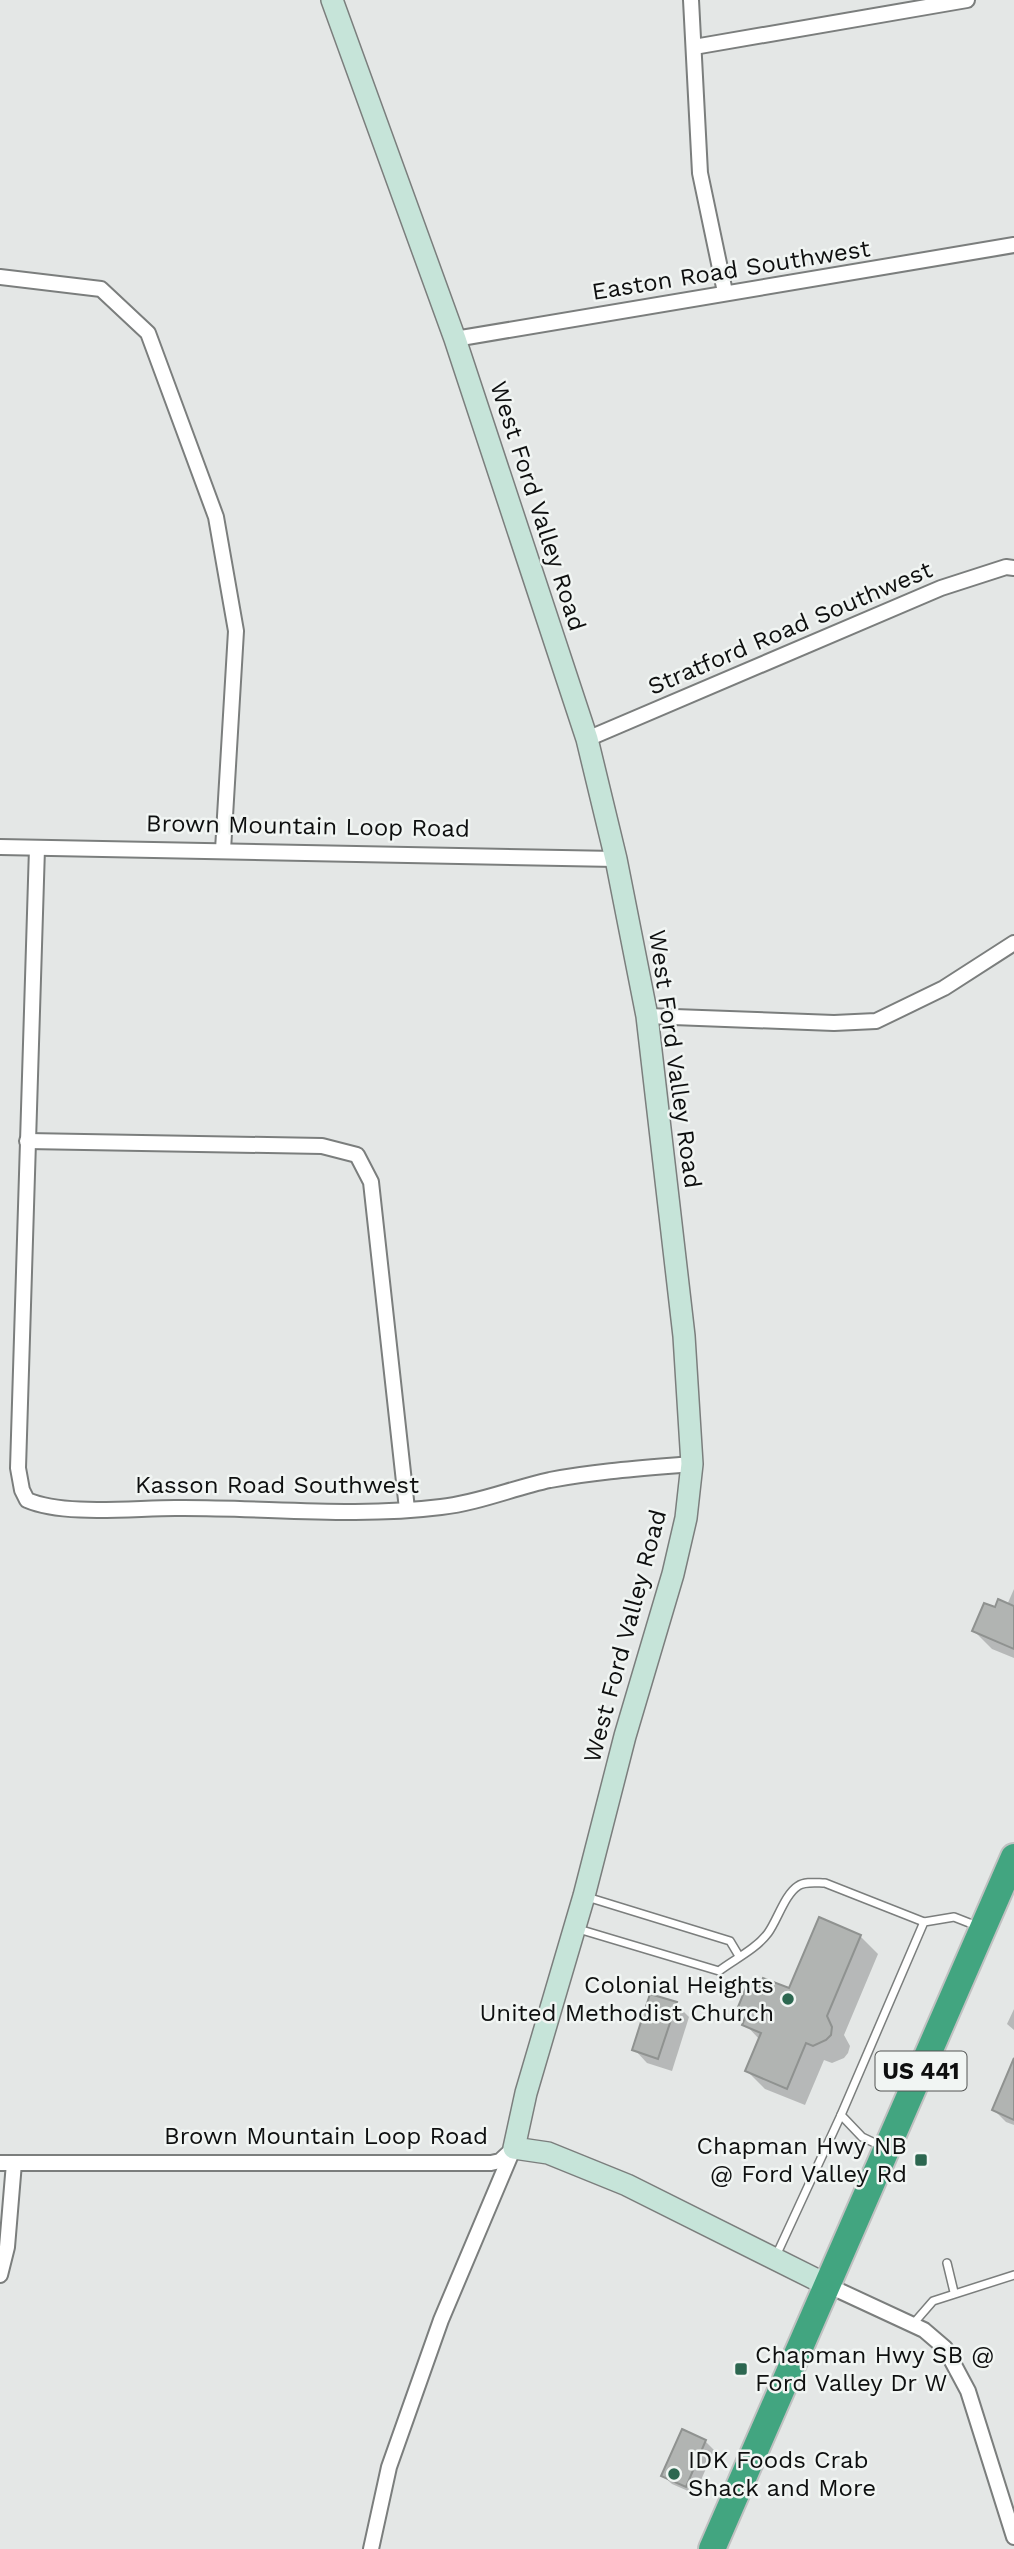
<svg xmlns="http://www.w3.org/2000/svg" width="1014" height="2549" font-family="'Work Sans',sans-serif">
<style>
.shadow{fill:#0003}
.building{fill:#b1b4b2;stroke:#8f9290;stroke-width:2}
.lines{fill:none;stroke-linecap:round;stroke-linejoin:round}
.lane-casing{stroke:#7b7e7d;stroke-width:10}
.street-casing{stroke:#7b7e7d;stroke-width:18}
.secondary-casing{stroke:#7b7e7d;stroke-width:24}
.highway-casing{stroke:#c0c1c1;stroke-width:30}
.lane{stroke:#fff;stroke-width:7}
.street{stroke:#fff;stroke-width:14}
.secondary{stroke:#c6e4d9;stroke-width:21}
.highway{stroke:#42a580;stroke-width:26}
.poi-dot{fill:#2c6750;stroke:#f1f5f3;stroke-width:2.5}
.labels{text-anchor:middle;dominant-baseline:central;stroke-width:5;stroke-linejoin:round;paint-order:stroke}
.shield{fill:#f1f5f3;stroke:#525453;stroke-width:2}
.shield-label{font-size:23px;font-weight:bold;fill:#0e0f0f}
.street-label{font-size:24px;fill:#0e0f0f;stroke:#f1f5f3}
.poi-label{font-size:24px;fill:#0e0f0f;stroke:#f1f5f3;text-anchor:end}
</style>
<rect width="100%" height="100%" fill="#e4e7e6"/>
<!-- shadow -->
<g class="shadow">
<polygon points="1014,1589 1014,1658 992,1649 974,1631 996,1609 1007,1605"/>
<polygon points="860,1936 878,1954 844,2035 850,2046 848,2053 844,2058 832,2063 824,2060 805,2105 765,2089 747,2071 760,2040 745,2024 748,2015 740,2007 759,1992 790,1991"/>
<polygon points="676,2004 689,2017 672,2071 647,2063 634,2049"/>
<polygon points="1014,2009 1014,2030 1007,2024"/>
<polygon points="1014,2062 1014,2125 1006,2122 994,2110"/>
<polygon points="705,2441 714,2450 695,2494 672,2484 663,2476"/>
</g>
<!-- building -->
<g class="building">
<polygon points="998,1599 1014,1606 1014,1649 972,1631 984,1603 995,1607"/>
<polygon points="819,1917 861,1935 827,2016 832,2027 831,2035 826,2040 813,2046 806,2043 787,2089 745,2071 761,2033 742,2025 748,2011 738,2007 747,1985 758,1989 763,1978 789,1988"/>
<polygon points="650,1994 677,2002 658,2059 632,2050"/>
<polygon points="1014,2058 1014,2120 992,2110"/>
<polygon points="682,2429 706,2440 686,2487 661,2476"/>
</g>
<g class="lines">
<!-- lane casing -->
<g class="lane-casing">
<g id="lane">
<polyline points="587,1897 730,1941 739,1956"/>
<path d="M575,1928L719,1971C735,1959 756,1949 768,1933C777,1921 785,1894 798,1886C805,1881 817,1883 825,1883L924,1922"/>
<polyline points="841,2115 862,2137 881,2146"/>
<polyline points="775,2258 841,2115 924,1922 954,1917 977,1926"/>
<polyline points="947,2263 954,2292"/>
<polyline points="913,2324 933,2301 1014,2275"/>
</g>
</g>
<!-- street casing -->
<g class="street-casing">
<g id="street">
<polyline points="691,0 700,173 725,292"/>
<polyline points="694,47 967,0"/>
<polyline points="0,277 101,289 148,333 216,517 236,631 223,850"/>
<polyline points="455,339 1014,245"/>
<polyline points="587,739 941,588 1006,567 1014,568"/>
<polyline points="0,847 616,859"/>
<path d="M37,848L18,1468L22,1490L27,1500C64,1516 132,1508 175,1508C263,1507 353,1518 441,1507C478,1503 513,1488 550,1480C597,1471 645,1468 692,1464"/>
<polyline points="647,1016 834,1023 876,1021 944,988 1014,943"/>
<polyline points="27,1141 322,1146 357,1155 371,1182 407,1509"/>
<polyline points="0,2163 491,2163 500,2161 514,2148"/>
<polyline points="0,2275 7,2247 14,2163"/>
<polyline points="827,2285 924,2330 945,2348 968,2391 1014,2537"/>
<polyline points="371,2549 389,2467 441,2320 512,2152"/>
</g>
</g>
<!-- secondary casing -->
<g class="secondary-casing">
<polyline id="secondary" points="332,0 455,339 587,739 616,859 647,1016 684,1336 692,1464 686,1518 673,1574 625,1736 584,1896 526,2093 514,2148 548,2153 627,2185 827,2285"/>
</g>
<!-- highway casing -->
<g class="highway-casing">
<polyline id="highway" points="712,2549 1014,1857"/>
</g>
<!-- lane -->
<use href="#lane" class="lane"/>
<!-- street -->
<use href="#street" class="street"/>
<!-- secondary -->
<use href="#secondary" class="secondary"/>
<!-- highway -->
<use href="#highway" class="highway"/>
</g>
<!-- markers -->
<g class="poi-dot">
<circle cx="788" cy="1999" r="7"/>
<rect x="914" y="2153" width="14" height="14" rx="3.5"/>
<rect x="734" y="2362" width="14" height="14" rx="3.5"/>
<circle cx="674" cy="2474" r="7"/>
</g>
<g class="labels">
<!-- shield labels -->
<rect class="shield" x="875.5" y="2051.5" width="91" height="39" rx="5"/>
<g class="shield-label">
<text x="921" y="2071">US 441</text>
</g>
<!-- street labels -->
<g class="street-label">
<text transform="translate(731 270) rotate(-9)">Easton Road Southwest</text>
<text transform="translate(538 506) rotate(72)">West Ford Valley Road</text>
<text transform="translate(790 628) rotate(-23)">Stratford Road Southwest</text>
<text transform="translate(308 826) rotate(1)">Brown Mountain Loop Road</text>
<text transform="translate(675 1059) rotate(82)">West Ford Valley Road</text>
<text x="277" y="1485">Kasson Road Southwest</text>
<text transform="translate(625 1636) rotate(-75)">West Ford Valley Road</text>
<text x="326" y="2136">Brown Mountain Loop Road</text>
</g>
<!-- poi labels -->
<g class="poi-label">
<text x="774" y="1985">Colonial Heights<tspan x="774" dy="28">United Methodist Church</tspan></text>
<text x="907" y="2146">Chapman Hwy NB<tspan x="907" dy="28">@ Ford Valley Rd</tspan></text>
<text x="755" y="2355" text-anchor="start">Chapman Hwy SB @<tspan x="755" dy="28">Ford Valley Dr W</tspan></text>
<text x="688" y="2460" text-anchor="start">IDK Foods Crab<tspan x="688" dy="28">Shack and More</tspan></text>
</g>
</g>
</svg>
